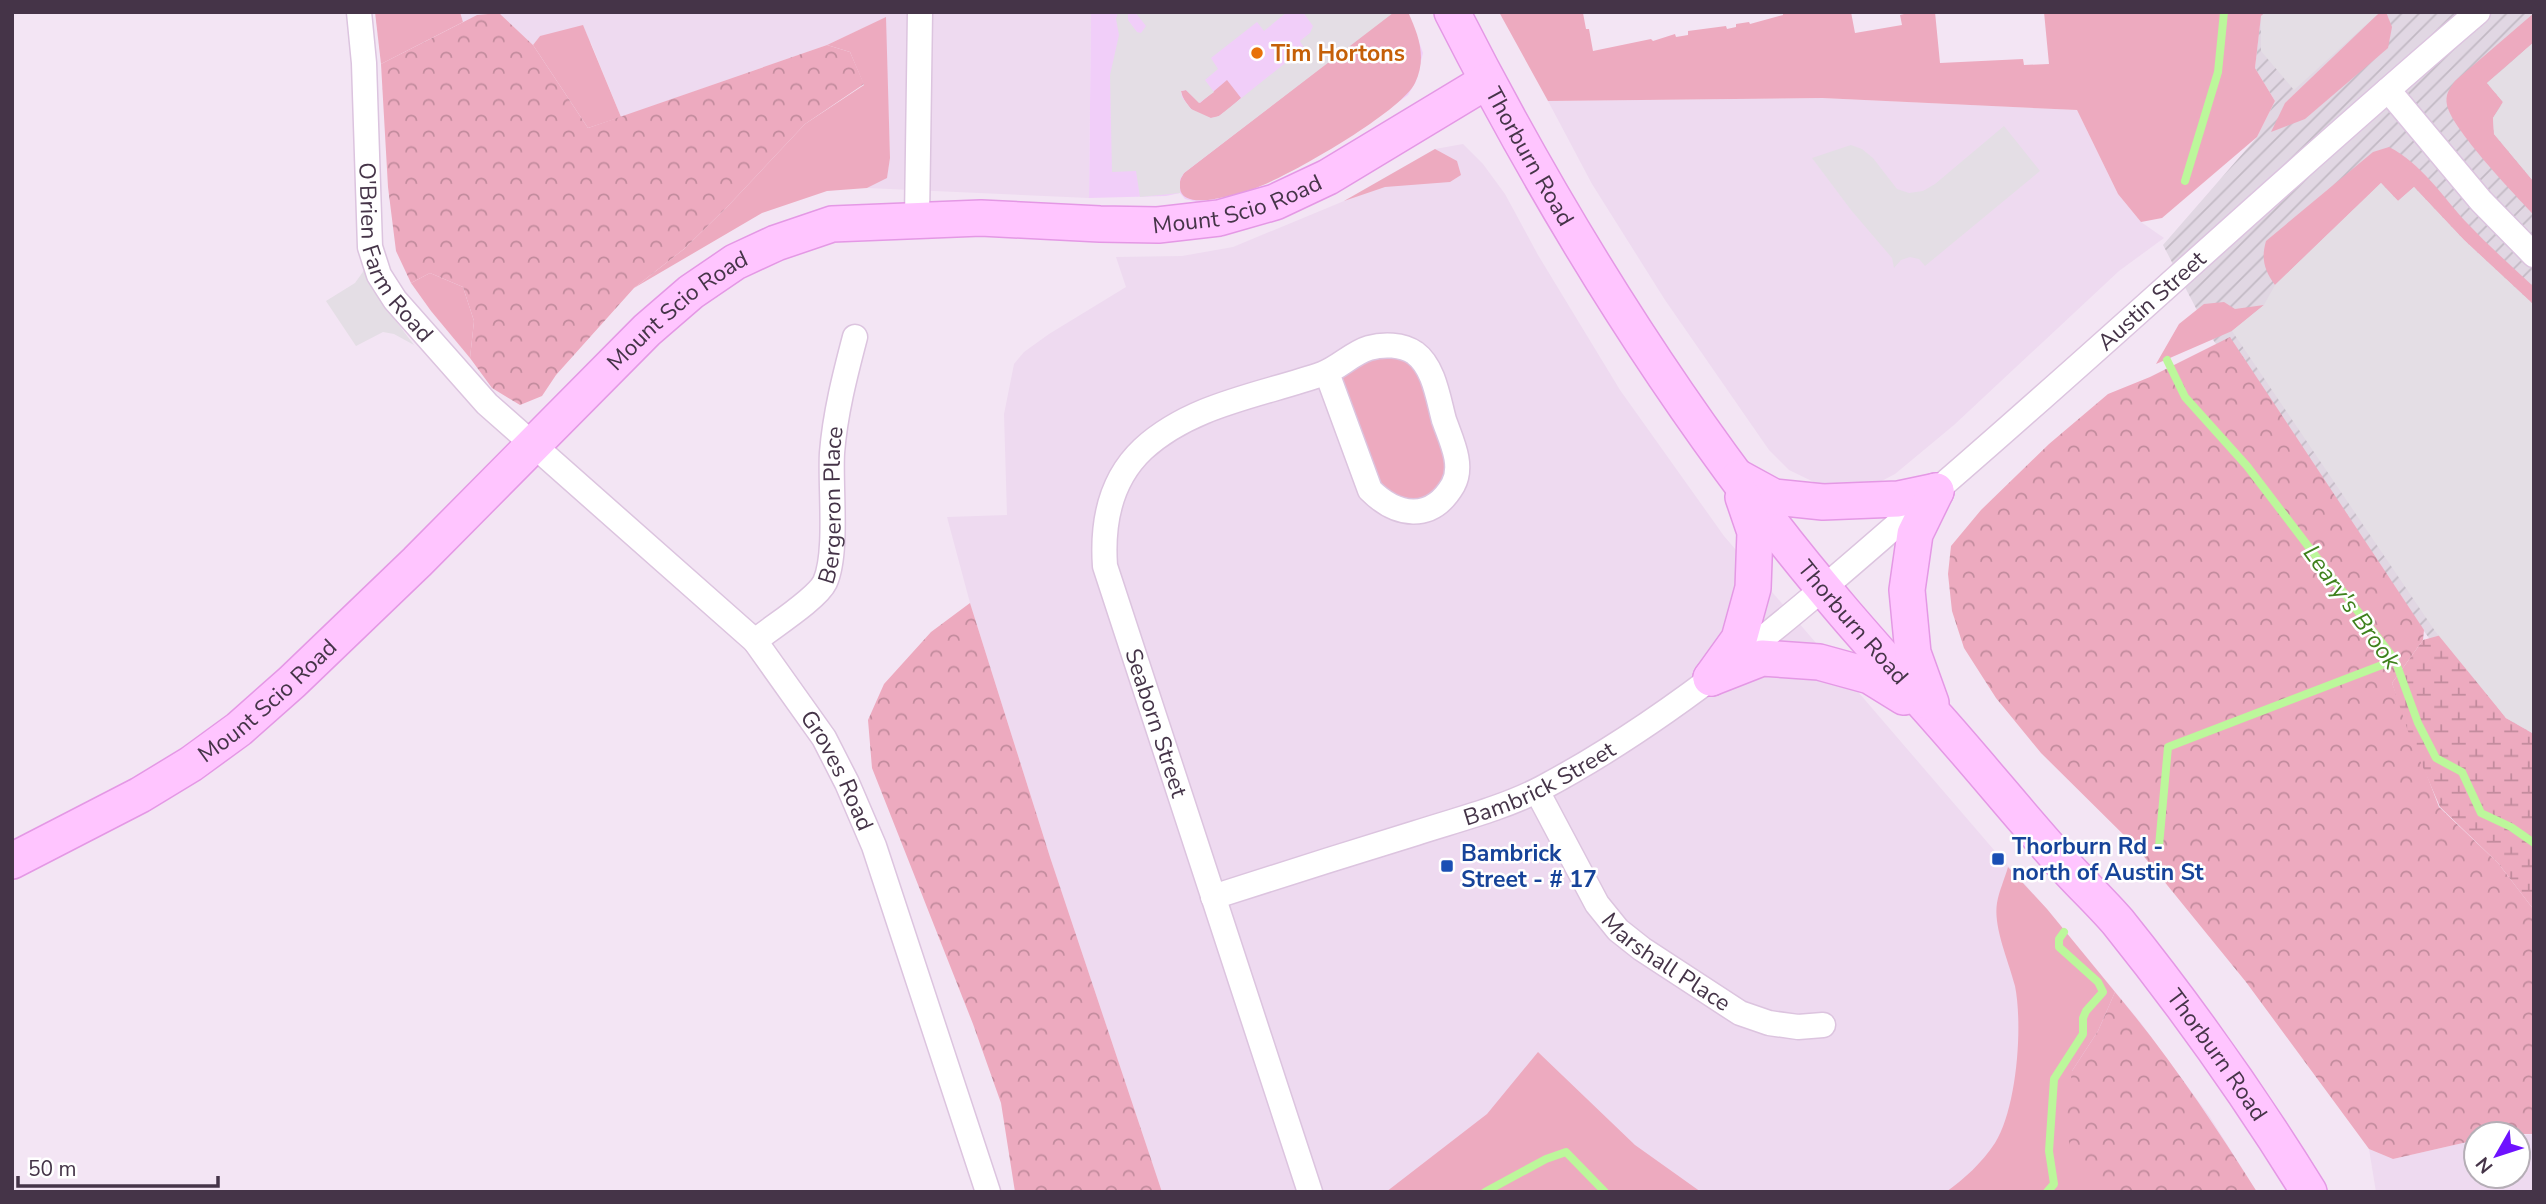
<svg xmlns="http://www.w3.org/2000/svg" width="2546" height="1204" font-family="'Nunito Sans',sans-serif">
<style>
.residential{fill:#eedaf0}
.commercial{fill:#f1cef9}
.industrial{fill:url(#industrial-furrows)}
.green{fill:#edaabf}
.forest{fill:url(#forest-crowns)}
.wetland{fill:url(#wetland-marsh)}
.parking{fill:#e4dee5}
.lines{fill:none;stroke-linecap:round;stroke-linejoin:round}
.stream{stroke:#bcf79b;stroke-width:8}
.street-casing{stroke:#dcc4df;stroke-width:27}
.secondary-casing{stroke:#e498e5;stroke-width:38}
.street{stroke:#fff;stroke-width:24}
.secondary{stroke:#ffc5ff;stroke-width:35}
.food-dot{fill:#e8710a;stroke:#fff;stroke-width:2.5}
.transit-dot{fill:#1a4fb4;stroke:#fff;stroke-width:2.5}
.labels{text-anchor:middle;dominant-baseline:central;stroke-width:5;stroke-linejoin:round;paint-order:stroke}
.food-label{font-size:23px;font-weight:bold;fill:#c56008;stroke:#fff;text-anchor:start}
.street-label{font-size:23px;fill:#453448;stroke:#fff}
.transit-label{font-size:23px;font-weight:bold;fill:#164399;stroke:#fff;text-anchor:start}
.water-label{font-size:24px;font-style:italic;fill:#3e811c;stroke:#fff}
</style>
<defs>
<pattern id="industrial-furrows" width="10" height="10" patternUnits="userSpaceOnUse" patternTransform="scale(1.75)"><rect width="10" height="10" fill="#e1d7e3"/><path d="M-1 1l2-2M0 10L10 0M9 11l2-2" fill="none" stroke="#c2b9c4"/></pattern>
<pattern id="forest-crowns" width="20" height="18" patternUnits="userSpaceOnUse" patternTransform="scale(1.75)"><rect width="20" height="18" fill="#edaabf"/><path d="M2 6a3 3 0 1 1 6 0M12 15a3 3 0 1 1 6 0" fill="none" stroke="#c28b9d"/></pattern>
<pattern id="wetland-marsh" width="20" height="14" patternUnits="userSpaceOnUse" patternTransform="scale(1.75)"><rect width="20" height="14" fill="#edaabf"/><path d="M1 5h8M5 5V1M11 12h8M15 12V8" fill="none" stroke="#c28b9d"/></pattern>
</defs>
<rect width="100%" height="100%" fill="#f3e5f4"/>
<!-- residential -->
<g class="residential">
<polygon points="460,12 1091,12 1089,198 867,188 887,177 890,158 885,18 827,45 621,117 591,43 540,36 533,45 499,13 477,15 463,22"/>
<polygon points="1822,98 2077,110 2118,194 2141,222 2164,238 2119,271 1954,425 1895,474 1872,486 1846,488 1818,484 1789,470 1769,450 1665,300 1592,184 1548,101"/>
<polygon points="1463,144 1483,164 1505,194 1538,255 1620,390 1724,536 1994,850 2047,909 2141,1023 2210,1117 2257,1192 1162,1192 1050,857 970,603 947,517 1007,515 1004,414 1014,364 1024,352 1049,334 1126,287 1116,257 1182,256 1233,247 1344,201 1435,149"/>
<polygon points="2534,1134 2534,1192 2376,1192 2369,1149 2393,1159 2476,1140 2476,1176 2518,1176 2518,1136"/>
</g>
<!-- commercial -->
<polygon class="commercial" points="1091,12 1408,12 1423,53 1416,81 1408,95 1340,143 1255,188 1197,202 1185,199 1180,193 1166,196 1089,198"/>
<!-- industrial -->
<polygon class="industrial" points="2261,12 2534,12 2534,746 2434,645 2211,337 2163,245 2257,137 2275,101 2255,68"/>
<!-- green -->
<g class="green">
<polygon points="375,12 460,12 463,22 381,64"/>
<path d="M1393,12H1408C1419,36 1427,58 1415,83C1401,112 1289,176 1256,188C1241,193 1182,213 1180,188C1179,181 1181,178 1184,173Z"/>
<polygon points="1499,12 1586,12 1583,13 1586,29 1589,29 1593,51 1651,39 1653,41 1675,34 1676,37 1688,35 1688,31 1726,26 1727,29 1736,27 1736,24 1749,22 1750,24 1783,15 1783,12 1851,12 1855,33 1902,25 1900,15 1912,12 1935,12 1940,63 2023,59 2024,65 2049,64 2044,12 2266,12 2261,16 2255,68 2275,101 2257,137 2162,218 2141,222 2118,194 2077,110 1822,98 1548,101"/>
<polygon points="2380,12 2386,12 2392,27 2388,48 2305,119 2271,132 2285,103"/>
<path d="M2534,13V42L2487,83L2503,102L2493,118L2494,134L2534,182V215C2515,195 2451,128 2447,105C2445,95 2449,89 2455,81Z"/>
<polygon points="886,17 890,158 887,178 867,188 827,191 762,213 634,288 684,249 728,206 805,124 864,85 850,52 827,45"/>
<polygon points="583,25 621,117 588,128 533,45 540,36"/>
<path d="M1227,80L1241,98C1234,104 1227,111 1219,116C1203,124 1184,106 1181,91L1186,90L1200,103Z"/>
<path d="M2389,147C2422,164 2442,196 2467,223C2488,245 2511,266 2534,287V305L2464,240L2414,187L2398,201L2381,183L2275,285C2264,270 2261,258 2266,241L2373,152Z"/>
<polygon points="1435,149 1457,161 1461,175 1450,182 1385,187 1344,201"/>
<polygon points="430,273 463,287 474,321 470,358 431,311 411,283"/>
<polygon points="2224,302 2235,309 2264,305 2232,331 2156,364 2179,324 2204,304"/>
<polygon points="1414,353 1459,466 1441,501 1383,502 1327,373 1346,360"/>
<path d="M2008,867L2047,909L2115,992L2098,1031L2072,1071L2101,1186L2105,1192H1946C1964,1179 1982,1163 1995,1143C2017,1108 2023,1026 2015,986C2009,962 1993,927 1997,903C1999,891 2005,878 2008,867Z"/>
<polygon points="1538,1052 1635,1145 1701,1192 1386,1192 1487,1114"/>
</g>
<!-- forest -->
<g class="forest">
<polygon points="499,13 533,45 588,128 827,45 850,52 864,84 805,124 728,206 684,249 634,288 556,375 542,396 520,405 492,388 470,358 474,321 463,287 430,273 411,283 396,251 388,187 381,64 477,15"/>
<polygon points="2230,337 2424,630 2423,640 2392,683 2439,807 2498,863 2534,910 2534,1134 2476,1134 2476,1140 2393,1159 2369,1149 2246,982 2137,848 2041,753 1996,698 1964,648 1952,611 1948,574 1951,546 1981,510 2049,444 2108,394 2150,377"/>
<polygon points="970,603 1050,857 1162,1192 1015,1192 1001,1103 973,1024 872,768 868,720 884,684 931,632"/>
<path d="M2115,992C2168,1055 2213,1122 2257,1192H2105L2074,1164L2065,1124L2072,1071L2098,1031Z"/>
</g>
<!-- wetland -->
<polygon class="wetland" points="2441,635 2506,718 2534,734 2534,910 2498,863 2440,807 2410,737 2392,683 2423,640"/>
<!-- parking -->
<g class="parking">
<polygon points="1118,12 1128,12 1128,20 1137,32 1141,33 1146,26 1135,12 1287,12 1264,31 1257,22 1211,58 1218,69 1205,80 1214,92 1199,103 1186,90 1181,91 1182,97 1191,109 1211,118 1219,116 1304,48 1300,41 1310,33 1313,26 1303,12 1393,13 1184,173 1180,179 1180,193 1140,197 1136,171 1112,172 1110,75 1119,35 1116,19"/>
<polygon points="2266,12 2380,12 2294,90 2261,51 2261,16"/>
<polygon points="2534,42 2534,182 2494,134 2493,118 2503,102 2487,83"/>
<polygon points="2004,126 2040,171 1925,266 1919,259 1910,257 1901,260 1894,268 1892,258 1851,210 1812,158 1851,145 1862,149 1873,158 1897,189 1909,193 1923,191 1935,184"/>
<polygon points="2381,183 2398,201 2414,187 2464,240 2534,305 2534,734 2506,718 2435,631 2232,331 2264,305 2275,285"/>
<polygon points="365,269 386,308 414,345 394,334 383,332 356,346 326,301 355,283"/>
</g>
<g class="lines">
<!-- stream -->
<g class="stream">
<polyline points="2185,181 2218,72 2224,12"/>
<polyline points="2167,360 2185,397 2247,466 2395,660 2418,723 2436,758 2462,772 2481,813 2511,827 2534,843"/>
<polyline points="2159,846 2168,747 2395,660"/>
<polyline points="1485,1192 1546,1159 1566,1152 1605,1192"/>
<polyline points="2047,1192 2054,1184 2049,1151 2054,1079 2083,1034 2083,1018 2086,1011 2103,992 2098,982 2059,947 2059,939 2064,932"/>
</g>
<!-- street casing -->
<g class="street-casing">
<g id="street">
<path id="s1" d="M359,12L364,63L370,247L379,275L395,300L487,404L755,641L824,738L847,783L874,846L988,1192"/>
<polyline points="2388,90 2481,201 2534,255"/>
<polyline points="917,219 920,12"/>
<path id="s2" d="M755,641C772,627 817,599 825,582C838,553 830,487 832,453C835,414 845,375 855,337"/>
<path id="s3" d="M1537,791L1597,904L1618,930L1642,949L1740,1013L1769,1023L1798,1027L1823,1025"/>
<path id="s4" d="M1213,897C1281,875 1348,854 1416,833C1456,820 1504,808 1542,788C1685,712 1808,602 1930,496C2115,337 2292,170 2478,12"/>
<path d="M1310,1192L1105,566C1102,523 1110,480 1143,449C1192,404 1262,395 1322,374C1339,368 1352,353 1369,348C1383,344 1402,344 1415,353C1434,367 1438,398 1444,420C1451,440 1464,465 1453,485C1431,523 1396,516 1370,490L1327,373"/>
</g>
</g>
<!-- secondary casing -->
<g class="secondary-casing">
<g id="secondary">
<path id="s5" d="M1452,12C1543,191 1648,364 1771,523C1823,591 1881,655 1938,719C1978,764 2017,812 2058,858C2077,880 2099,900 2118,922C2187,1008 2251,1098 2309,1192"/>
<polyline points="1739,478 1774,497 1823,502 1898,499 1936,491"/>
<polyline points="1711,678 1762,658 1819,662 1870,676 1904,697"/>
<polyline points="1711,678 1739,639 1753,588 1755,532 1743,497"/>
<polyline points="1931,703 1913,653 1907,590 1915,534 1936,491"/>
<path id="s6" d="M12,861L140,795L191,764L239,729L292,682L417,562L647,330L691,292L735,262L776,243L832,224L981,218L1100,224L1158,225L1219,218L1275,202L1328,177L1487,81"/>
</g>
</g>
<!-- street -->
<use href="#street" class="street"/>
<!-- secondary -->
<use href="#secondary" class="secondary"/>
</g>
<!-- markers -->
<circle class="food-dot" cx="1257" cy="53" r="7"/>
<g class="transit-dot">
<rect x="1991" y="852" width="14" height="14" rx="3.5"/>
<rect x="1440" y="859" width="14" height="14" rx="3.5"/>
</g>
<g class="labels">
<!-- food labels -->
<g class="food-label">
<text x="1271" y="53">Tim Hortons</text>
</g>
<!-- street labels -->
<g class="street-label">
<text stroke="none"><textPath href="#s5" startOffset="164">Thorburn Road</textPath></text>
<text stroke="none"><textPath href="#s6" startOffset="1458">Mount Scio Road</textPath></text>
<text stroke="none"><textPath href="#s1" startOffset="248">O'Brien Farm Road</textPath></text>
<text stroke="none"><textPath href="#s4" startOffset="1129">Austin Street</textPath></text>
<text stroke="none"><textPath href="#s6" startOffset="870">Mount Scio Road</textPath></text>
<text stroke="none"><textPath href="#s2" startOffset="170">Bergeron Place</textPath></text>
<text stroke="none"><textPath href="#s5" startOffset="732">Thorburn Road</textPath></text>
<text stroke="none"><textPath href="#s6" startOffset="303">Mount Scio Road</textPath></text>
<text transform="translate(1156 723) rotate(72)">Seaborn Street</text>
<text stroke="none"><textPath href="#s1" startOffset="945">Groves Road</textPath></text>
<text stroke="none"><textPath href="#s4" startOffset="346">Bambrick Street</textPath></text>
<text stroke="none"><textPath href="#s3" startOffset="219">Marshall Place</textPath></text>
<text stroke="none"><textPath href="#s5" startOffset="1298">Thorburn Road</textPath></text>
</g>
<!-- transit labels -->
<g class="transit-label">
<text x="2012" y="846">Thorburn Rd -<tspan x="2012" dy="26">north of Austin St</tspan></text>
<text x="1461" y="853">Bambrick<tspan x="1461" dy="26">Street - # 17</tspan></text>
</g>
<!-- water labels -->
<g class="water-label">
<text transform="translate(2352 607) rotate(54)">Leary's Brook</text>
</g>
</g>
<!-- border -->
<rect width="2546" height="1204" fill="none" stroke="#453448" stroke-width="28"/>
<!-- north arrow -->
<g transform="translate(2497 1155) rotate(231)"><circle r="33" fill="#ffffff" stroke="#b5aeb6" stroke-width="2"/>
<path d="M0-5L12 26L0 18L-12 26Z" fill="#6e12ff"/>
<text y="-10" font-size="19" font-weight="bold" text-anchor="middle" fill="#453448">N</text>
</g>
<!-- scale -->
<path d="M18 1176v10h200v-10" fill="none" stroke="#453448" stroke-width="3.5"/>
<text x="28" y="1176" font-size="21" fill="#453448" stroke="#ffffff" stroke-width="5" paint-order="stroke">50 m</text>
</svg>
